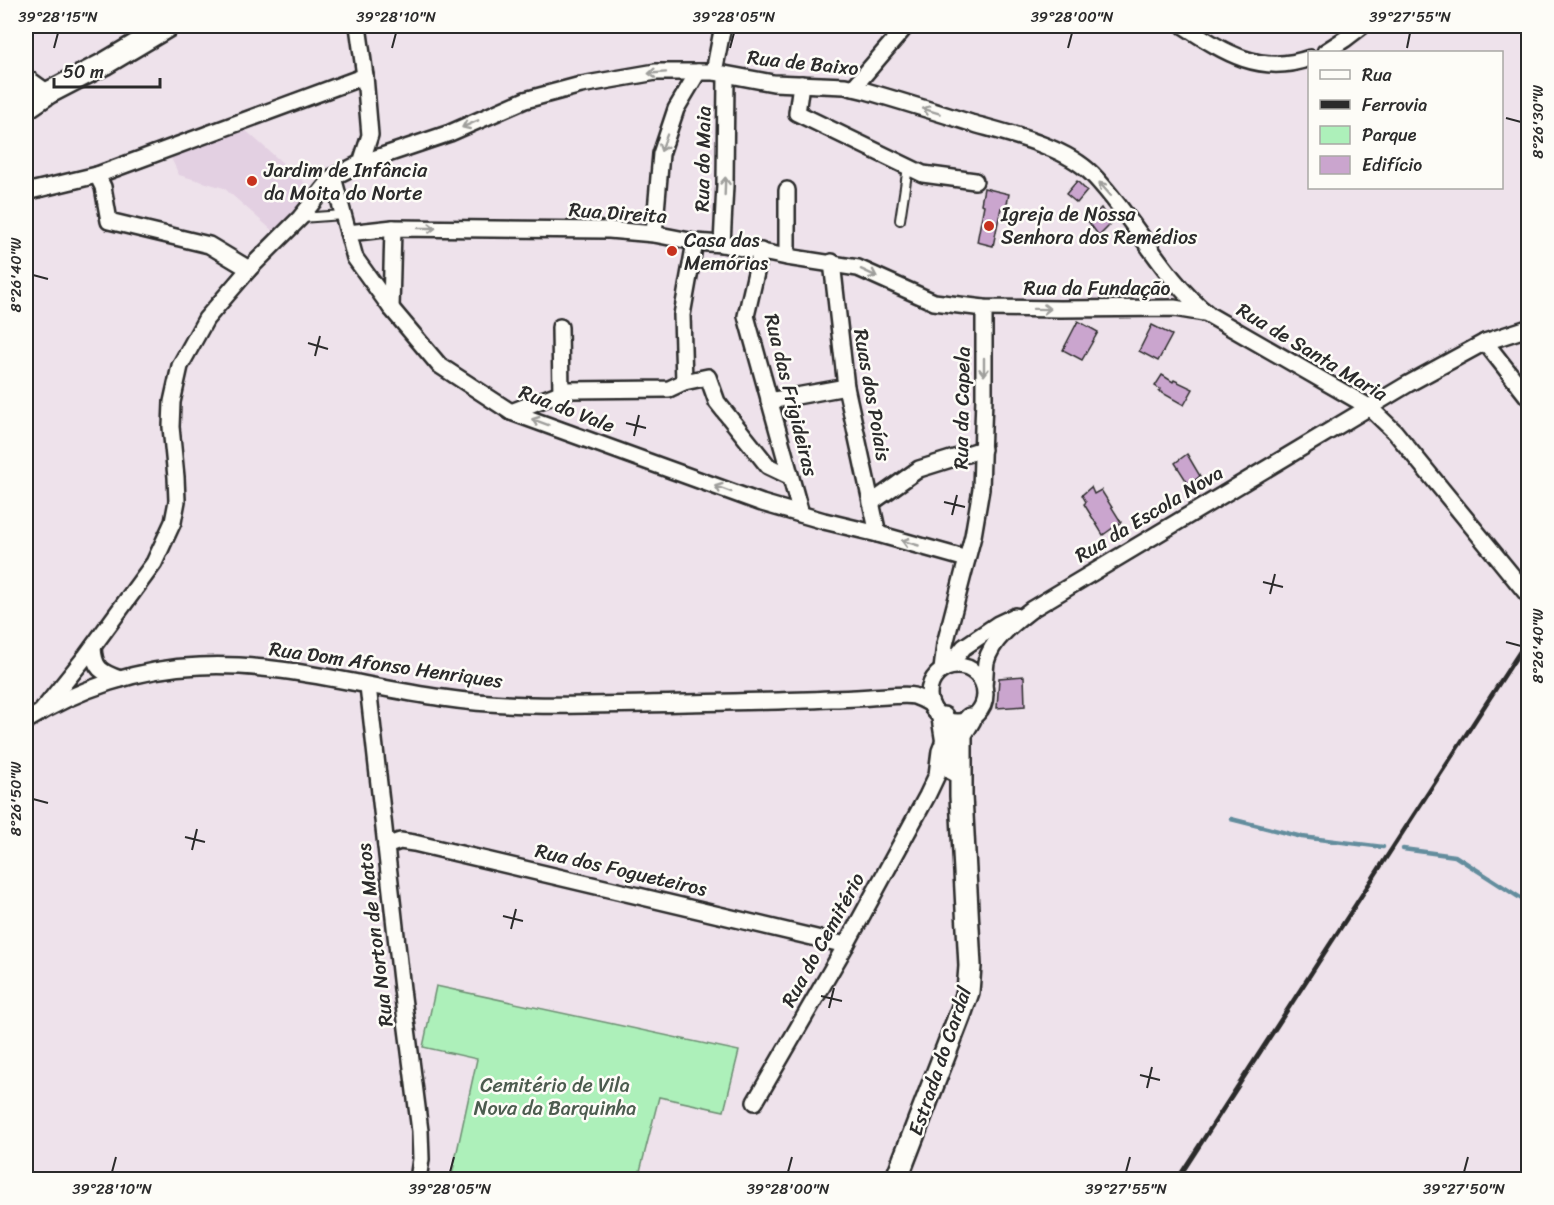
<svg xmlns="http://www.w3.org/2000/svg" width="1554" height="1205" font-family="Sriracha,sans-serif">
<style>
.built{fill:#e3d0e2}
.green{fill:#adf0ba;stroke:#6c8e72;stroke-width:1.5}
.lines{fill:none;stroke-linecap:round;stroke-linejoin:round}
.stream{stroke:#638d9d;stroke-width:4.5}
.building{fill:#caa5ce;stroke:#2b2b2b;stroke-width:1.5}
.lane-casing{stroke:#2b2b2b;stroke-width:12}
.street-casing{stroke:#2b2b2b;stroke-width:20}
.secondary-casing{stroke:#2b2b2b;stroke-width:26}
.lane{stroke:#fdfcf7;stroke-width:8}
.street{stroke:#fdfcf7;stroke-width:15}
.secondary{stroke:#fdfcf7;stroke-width:21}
.rail{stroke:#2b2b2b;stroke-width:4.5}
.oneway{stroke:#9e9e9b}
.ticks{fill:none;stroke:#2b2b2b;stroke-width:2}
.poi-dot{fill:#c8321e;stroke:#fdfcf7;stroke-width:2}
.labels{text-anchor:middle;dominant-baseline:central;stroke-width:5;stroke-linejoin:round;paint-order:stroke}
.street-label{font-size:20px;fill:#2b2b2b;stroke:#fdfcf7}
.poi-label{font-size:20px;fill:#2b2b2b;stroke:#fdfcf7;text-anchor:start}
.park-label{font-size:20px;fill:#4c5c4f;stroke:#fdfcf7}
.neatline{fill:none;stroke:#2b2b2b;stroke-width:2}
.ticks-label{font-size:15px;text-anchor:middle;fill:#2b2b2b}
</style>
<rect width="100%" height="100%" fill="#eee2eb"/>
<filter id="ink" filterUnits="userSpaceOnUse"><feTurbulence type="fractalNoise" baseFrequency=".0167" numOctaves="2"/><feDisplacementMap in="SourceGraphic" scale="12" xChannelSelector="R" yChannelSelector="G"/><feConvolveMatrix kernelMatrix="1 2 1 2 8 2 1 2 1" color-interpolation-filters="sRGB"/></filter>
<g filter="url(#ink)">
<!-- built -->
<polygon class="built" points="243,128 313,190 274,232 224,188 179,175 171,158"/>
<!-- green -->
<polygon class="green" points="436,986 739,1051 724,1111 659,1097 638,1179 451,1179 477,1059 423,1047"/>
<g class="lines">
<!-- stream -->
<g class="stream">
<polyline points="1231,819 1302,837 1383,847"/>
<polyline points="1403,849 1455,856 1522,899 1528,914"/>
</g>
</g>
<!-- building -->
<g class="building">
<polygon points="1077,181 1087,191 1077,203 1066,194"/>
<polygon points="984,188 1009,194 1006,209 1001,208 993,246 977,242 984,205 981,204"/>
<polygon points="1101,208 1111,224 1099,236 1088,221"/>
<polygon points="1078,321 1098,332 1082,360 1063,350"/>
<polygon points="1152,325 1172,335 1158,361 1139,351"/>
<polygon points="1162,375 1173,382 1174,380 1193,389 1184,405 1159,391 1160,389 1155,386"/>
<polygon points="1187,454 1200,476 1189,485 1175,463"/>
<polygon points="1091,487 1094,494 1101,490 1121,522 1103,535 1084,504 1086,502 1082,495"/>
<polygon points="1024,676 1025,706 997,708 999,678"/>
</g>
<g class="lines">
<!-- lane casing -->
<g class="lane-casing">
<g id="lane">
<polyline points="301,218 343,215"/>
<polyline points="900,220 908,167"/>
</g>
</g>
<!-- street casing -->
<g class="street-casing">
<g id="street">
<polyline points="358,26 365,76 370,135 361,163"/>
<path d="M1184,26C1224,52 1260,76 1310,58"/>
<polyline points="1325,52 1345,39 1362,26"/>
<polyline points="714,72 723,26"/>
<polyline points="26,79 30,80 48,93"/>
<polyline points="801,84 797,113 923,174 975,181"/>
<polyline points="853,88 906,26"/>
<polyline points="97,175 365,76"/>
<polyline points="333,177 355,258 391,308 439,365 511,412 762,503 824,521 878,534 967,559"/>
<polyline points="26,192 97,175 103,187 109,221 209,245 249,269"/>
<polyline points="348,233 393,228 609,230 654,234 695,242 722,244 787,257 858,268 934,302 984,308 1060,309 1174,308 1204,313"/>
<polyline points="654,234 661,154 676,109 698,72"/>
<polyline points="722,244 725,185 726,75"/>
<polyline points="761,251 746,316 801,514"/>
<polyline points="787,257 787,190"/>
<polyline points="832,262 846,387 878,534"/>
<polyline points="391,308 393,228"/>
<polyline points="560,327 561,394"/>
<polyline points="1485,342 1528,397"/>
<polyline points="684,382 708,377 717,402 768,466 789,476"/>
<polyline points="769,401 846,387"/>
<polyline points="511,412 568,390 669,389 684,382 682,315 695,242"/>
<polyline points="871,503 919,469 983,449"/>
<path d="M93,647C94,669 101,672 120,679"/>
<circle cx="957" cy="694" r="28"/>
<polyline points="948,667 964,647 998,624 1015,616"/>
<polyline points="942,670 945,644 973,536 981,489 984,397 984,308"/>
<path d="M984,685C985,678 985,669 986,662C992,639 1014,623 1032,609L1408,384L1485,342L1528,328"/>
<polyline points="368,686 402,989 420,1131 421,1159 418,1180"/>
<path d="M41,712L86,656L154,563L173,522L177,501L176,477L171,427L172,402L180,366L206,319L249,269L300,218L333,177L361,163L450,133L525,100L581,85L656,72H714L773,83L845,86L866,91C901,101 936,112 971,123C1009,134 1064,146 1092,174C1134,217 1163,279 1209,315L1369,407L1395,432L1528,595"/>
<path d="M26,721C77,689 139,668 200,666C281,662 363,687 443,698C508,708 580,705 646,704C708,702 769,702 831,699C850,699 868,697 887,696C895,696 906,694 914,696C920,698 926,701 931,704"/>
<polyline points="386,846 400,841 414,843 846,945"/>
<polyline points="755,1102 846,945 927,796 937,775 940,751 945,738"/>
</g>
</g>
<!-- secondary casing -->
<g class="secondary-casing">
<g id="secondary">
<polyline points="26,108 48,93 104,64 168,26"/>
<polyline points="943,718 947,743 953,769"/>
<polyline points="896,1180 961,1012 968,992 970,966 961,796 961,734 970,719"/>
</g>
</g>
<!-- lane -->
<use href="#lane" class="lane"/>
<!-- street -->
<use href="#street" class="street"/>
<!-- secondary -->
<use href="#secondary" class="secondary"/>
<!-- rail -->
<polyline class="rail" points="1177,1180 1528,639"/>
</g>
<!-- one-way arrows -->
<defs><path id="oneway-shaft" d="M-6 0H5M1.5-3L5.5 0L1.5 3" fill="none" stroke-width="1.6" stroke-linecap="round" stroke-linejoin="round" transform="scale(1.5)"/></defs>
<g class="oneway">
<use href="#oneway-shaft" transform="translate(657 73) rotate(176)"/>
<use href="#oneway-shaft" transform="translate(931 111) rotate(-163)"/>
<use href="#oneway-shaft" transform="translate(470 124) rotate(156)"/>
<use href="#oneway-shaft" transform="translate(664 143) rotate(110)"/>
<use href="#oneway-shaft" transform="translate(725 186) rotate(-88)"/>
<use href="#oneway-shaft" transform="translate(1105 189) rotate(-131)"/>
<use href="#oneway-shaft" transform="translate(427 228)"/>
<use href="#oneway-shaft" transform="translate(869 273) rotate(25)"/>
<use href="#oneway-shaft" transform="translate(1042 309) rotate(1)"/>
<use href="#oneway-shaft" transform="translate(984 367) rotate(90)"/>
<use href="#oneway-shaft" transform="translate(540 422) rotate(-160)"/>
<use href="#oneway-shaft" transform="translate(723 489) rotate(-160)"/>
<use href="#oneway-shaft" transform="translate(910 543) rotate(-164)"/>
</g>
</g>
<!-- ticks -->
<path class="ticks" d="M54,48L58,33M392,48L396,33M730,48L734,33M1068,48L1072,33M1407,48L1410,33M1506,118L1521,122M33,275L48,279M308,343L328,349M315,356L320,336M626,423L646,428M634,436L639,415M944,502L965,507M952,515L957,495M1263,582L1283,587M1270,594L1275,574M1506,642L1521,646M33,799L48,803M185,837L205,842M192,850L197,829M503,916L523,921M511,929L516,909M821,996L842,1001M829,1008L834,988M1140,1075L1160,1080M1147,1088L1152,1067M112,1172L116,1157M450,1172L454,1157M788,1172L792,1157M1126,1172L1130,1157M1464,1172L1468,1157"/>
<!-- markers -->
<g class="poi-dot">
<circle cx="252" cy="181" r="6"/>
<circle cx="989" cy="226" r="6"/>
<circle cx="672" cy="251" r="6"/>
</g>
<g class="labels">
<!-- street labels -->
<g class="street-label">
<text transform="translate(803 63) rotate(6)">Rua de Baixo</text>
<text transform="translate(703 159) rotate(-89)">Rua do Maia</text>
<text transform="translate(618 213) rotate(4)">Rua Direita</text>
<text x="1097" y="288">Rua da Fundação</text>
<text transform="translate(1312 352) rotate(31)">Rua de Santa Maria</text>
<text transform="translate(791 395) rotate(76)">Rua das Frigideiras</text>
<text transform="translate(872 395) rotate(80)">Ruas dos Poíais</text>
<text transform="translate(962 408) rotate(-89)">Rua da Capela</text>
<text transform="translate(567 409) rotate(21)">Rua do Vale</text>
<text transform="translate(1149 514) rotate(-31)">Rua da Escola Nova</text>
<text transform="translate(386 665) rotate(8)">Rua Dom Afonso Henriques</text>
<text transform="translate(621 870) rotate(13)">Rua dos Fogueteiros</text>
<text transform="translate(375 935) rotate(-97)">Rua Norton de Matos</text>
<text transform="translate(823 940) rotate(-61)">Rua do Cemitério</text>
<text transform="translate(940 1061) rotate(-71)">Estrada do Cardal</text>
</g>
<!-- poi labels -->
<g class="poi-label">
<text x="264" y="170">Jardim de Infância<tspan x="264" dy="23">da Moita do Norte</tspan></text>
<text x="1001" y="214">Igreja de Nossa<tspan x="1001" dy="23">Senhora dos Remédios</tspan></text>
<text x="684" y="240">Casa das<tspan x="684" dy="23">Memórias</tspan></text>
</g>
<!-- park labels -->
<g class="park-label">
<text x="555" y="1085">Cemitério de Vila<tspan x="555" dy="23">Nova da Barquinha</tspan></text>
</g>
</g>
<!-- margin -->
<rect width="1554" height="1205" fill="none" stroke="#fdfcf7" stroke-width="66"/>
<!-- legend -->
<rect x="1308" y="51" width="195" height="138" fill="#fdfcf7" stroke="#a9a8a5" stroke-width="1.5"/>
<rect x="1320" y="70" width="30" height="9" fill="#fdfcf7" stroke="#a9a8a5" stroke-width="1.5"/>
<text x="1362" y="81" font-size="18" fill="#2b2b2b">Rua</text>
<rect x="1320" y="100" width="30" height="9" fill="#2b2b2b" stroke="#a9a8a5" stroke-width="1.5"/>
<text x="1362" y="111" font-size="18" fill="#2b2b2b">Ferrovia</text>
<rect x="1320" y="126" width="30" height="18" fill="#adf0ba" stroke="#a9a8a5" stroke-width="1.5"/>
<text x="1362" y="141" font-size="18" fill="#2b2b2b">Parque</text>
<rect x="1320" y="156" width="30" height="18" fill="#caa5ce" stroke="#a9a8a5" stroke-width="1.5"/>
<text x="1362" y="171" font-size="18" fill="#2b2b2b">Edifício</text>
<!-- scale -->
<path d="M54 78v9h106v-9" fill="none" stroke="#2b2b2b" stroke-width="3"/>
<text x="63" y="78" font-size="18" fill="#2b2b2b" stroke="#fdfcf7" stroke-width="4.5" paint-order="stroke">50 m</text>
<rect x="33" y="33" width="1488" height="1139" class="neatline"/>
<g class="ticks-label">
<text x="58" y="22">39°28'15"N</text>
<text x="396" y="22">39°28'10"N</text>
<text x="734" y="22">39°28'05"N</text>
<text x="1072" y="22">39°28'00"N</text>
<text x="1410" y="22">39°27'55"N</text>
<text transform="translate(1538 122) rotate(-90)" y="5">8°26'30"W</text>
<text transform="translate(16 275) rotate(-90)" y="5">8°26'40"W</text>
<text transform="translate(1538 646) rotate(-90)" y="5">8°26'40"W</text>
<text transform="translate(16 799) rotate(-90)" y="5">8°26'50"W</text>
<text x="112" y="1194">39°28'10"N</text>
<text x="450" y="1194">39°28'05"N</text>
<text x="788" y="1194">39°28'00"N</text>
<text x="1126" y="1194">39°27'55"N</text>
<text x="1464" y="1194">39°27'50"N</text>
</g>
</svg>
